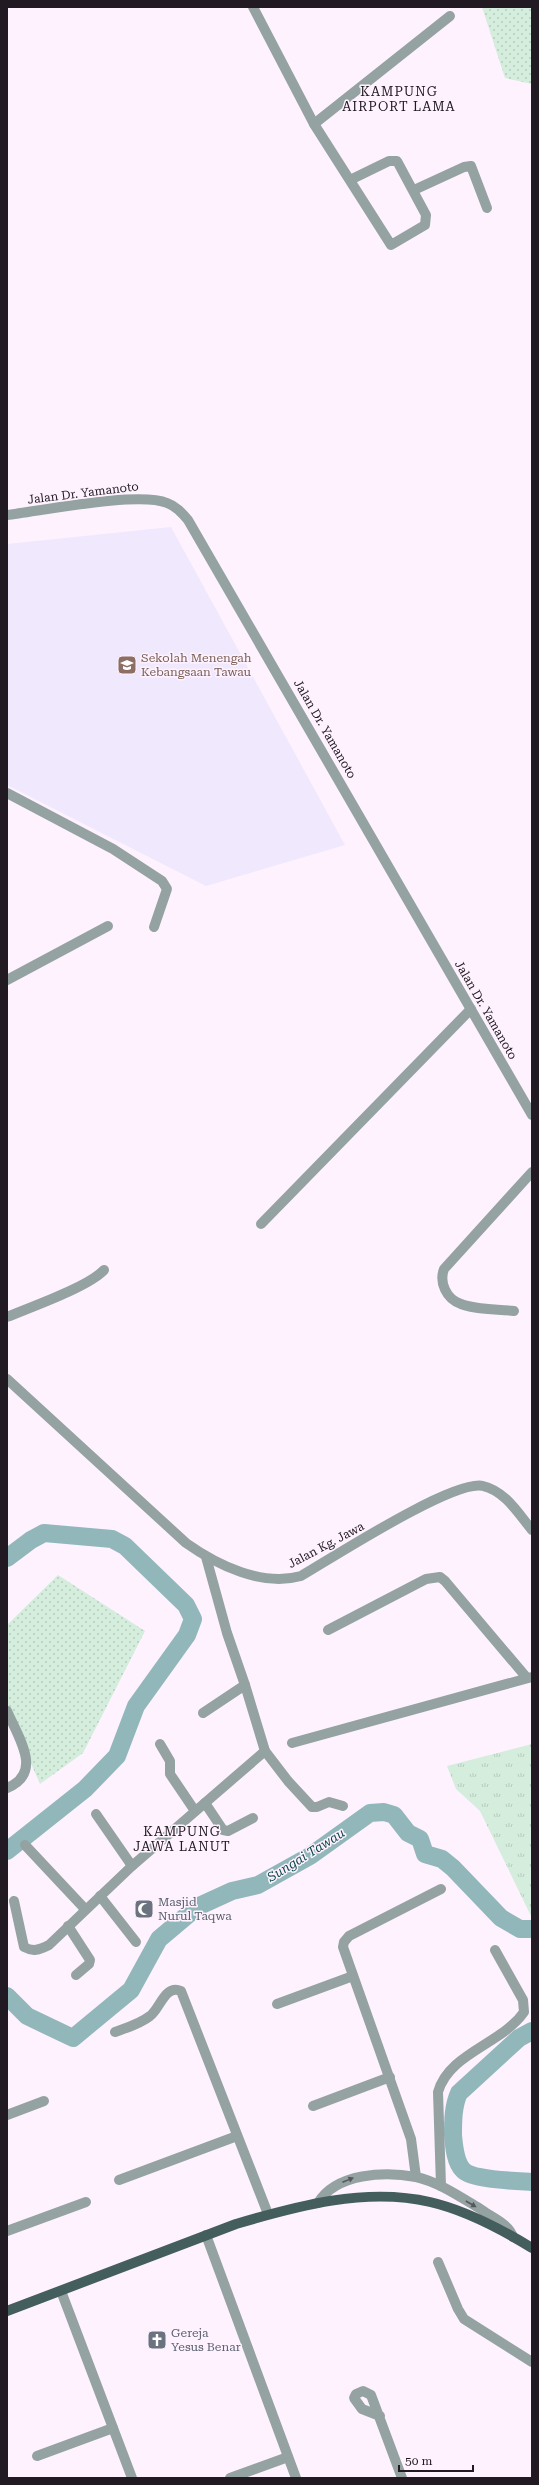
<svg xmlns="http://www.w3.org/2000/svg" width="539" height="2485" font-family="'Roboto Serif',serif">
<style>
.education{fill:#f0e8fd}
.grass{fill:url(#grass-tufts)}
.park{fill:url(#park-dots)}
.lines{fill:none;stroke-linecap:round;stroke-linejoin:round}
.river{stroke:#92b7ba;stroke-width:18}
.minor{stroke:#94a2a2;stroke-width:10}
.major{stroke:#445e5d;stroke-width:10}
.oneway{fill:#55575c}
.labels{text-anchor:middle;dominant-baseline:central;stroke-width:3;stroke-linejoin:round;paint-order:stroke}
.street-label{font-size:12px;fill:#211a22;stroke:#fef2ff}
.education-label{font-size:12px;fill:#785e54;stroke:#fef2ff;text-anchor:start}
.worship-label{font-size:12px;fill:#5b616d;stroke:#fef2ff;text-anchor:start}
.neighbourhood-label{font-size:13px;letter-spacing:1px;fill:#211a22;stroke:#fef2ff}
.water-label{font-size:13px;font-style:italic;fill:#0e474b;stroke:#fef2ff}
</style>
<defs>
<pattern id="grass-tufts" width="24" height="20" patternUnits="userSpaceOnUse"><rect width="24" height="20" fill="#d4eddc"/><path d="M3 7l-1-3M5 7V3M7 7l1-3M15 17l-1-3M17 17v-4M19 17l1-3" fill="none" stroke="#b6cbbc"/></pattern>
<pattern id="park-dots" width="8" height="8" patternUnits="userSpaceOnUse"><rect width="8" height="8" fill="#d4eddc"/><path d="M2 2h.1M6 6h.1" fill="none" stroke="#b6cbbc" stroke-width="1.8" stroke-linecap="round"/></pattern>
</defs>
<rect width="100%" height="100%" fill="#fef2ff"/>
<!-- education -->
<polygon class="education" points="171,527 345,845 206,886 7,785 7,544"/>
<!-- grass -->
<polygon class="grass" points="532,1744 532,1916 531,1916 480,1811 456,1789 447,1766"/>
<!-- park -->
<g class="park">
<polygon points="482,7 532,7 532,84 505,78"/>
<polygon points="58,1575 145,1631 83,1753 40,1784 7,1709 7,1625"/>
</g>
<g class="lines">
<!-- river -->
<g class="river">
<polyline points="7,1558 31,1540 44,1533 112,1539 125,1546 186,1605 193,1619 187,1635 136,1706 117,1756 85,1789 7,1851"/>
<polyline points="7,1996 27,2016 73,2038 131,1990 159,1939 197,1907 232,1891 258,1885 310,1856 370,1813 384,1812 394,1815 408,1833 420,1839 425,1854 442,1859 453,1868 501,1918 520,1929 532,1929"/>
<path d="M532,2031L519,2038L459,2093C453,2106 453,2121 453,2135C454,2146 455,2162 463,2170C472,2180 518,2181 532,2182"/>
</g>
<!-- minor -->
<g class="minor">
<polyline points="253,7 314,124 391,245 425,225 426,215 397,161 389,161 350,180"/>
<polyline points="314,124 450,16"/>
<polyline points="414,190 464,167 471,166 487,208"/>
<path d="M7,515C41,511 139,491 167,503C176,506 182,513 188,520L532,1115"/>
<polyline points="7,793 113,849 162,881 167,889 154,927"/>
<polyline points="7,980 108,926"/>
<polyline points="261,1224 471,1009"/>
<path d="M514,1311C498,1309 476,1310 461,1304C446,1299 439,1282 444,1269L532,1172"/>
<path d="M7,1317C31,1307 88,1287 104,1270"/>
<path d="M7,1379L186,1543C217,1565 262,1587 301,1576C332,1558 454,1479 483,1486C505,1491 518,1513 532,1530"/>
<polyline points="206,1557 227,1633 245,1685 265,1751 288,1781 312,1807 317,1807 329,1802 343,1806"/>
<polyline points="328,1630 426,1579 440,1577 445,1581 527,1678"/>
<path d="M7,1711C18,1737 44,1773 7,1788"/>
<polyline points="203,1713 245,1685"/>
<polyline points="292,1743 532,1677"/>
<polyline points="160,1744 170,1761 170,1774 195,1811"/>
<polyline points="205,1803 223,1830 228,1831 253,1818"/>
<polyline points="96,1814 132,1866"/>
<polyline points="25,1845 85,1909"/>
<polyline points="100,1896 136,1942"/>
<path d="M14,1901L24,1947C33,1952 39,1950 49,1945L132,1866L265,1751"/>
<polyline points="68,1926 90,1960 89,1964 76,1975"/>
<polyline points="277,2004 353,1976"/>
<path d="M115,2032C126,2028 140,2024 150,2016C160,2009 165,1984 181,1991L268,2214"/>
<polyline points="313,2106 390,2077"/>
<polyline points="7,2115 44,2101"/>
<polyline points="416,2177 411,2139 343,1947 344,1942 349,1936 441,1889"/>
<polyline points="119,2180 237,2136"/>
<path d="M441,2186L438,2092C449,2053 502,2044 524,2012L523,2000L495,1950"/>
<path d="M318,2203C336,2173 385,2171 416,2177C439,2182 462,2198 482,2210C493,2218 509,2224 513,2237"/>
<polyline points="7,2231 86,2202"/>
<polyline points="206,2235 296,2478"/>
<polyline points="438,2262 458,2309 464,2319 532,2362"/>
<polyline points="61,2291 132,2478"/>
<polyline points="380,2416 362,2409 354,2398 356,2394 363,2391 371,2395 402,2478"/>
<polyline points="37,2456 113,2428"/>
<polyline points="230,2478 288,2457"/>
</g>
<!-- major -->
<path class="major" d="M7,2311L236,2224C297,2206 366,2187 430,2202C465,2210 501,2229 532,2248"/>
</g>
<!-- one-way arrows -->
<defs><path id="oneway-solid" d="M-6-.8H1V-3.2L6.5 0L1 3.2V.8H-6Z"/></defs>
<g class="oneway">
<use href="#oneway-solid" transform="translate(348 2180) rotate(-22)"/>
<use href="#oneway-solid" transform="translate(471 2204) rotate(30)"/>
</g>
<!-- icons -->
<defs>
<g id="school-square" transform="scale(1)"><rect x="-9" y="-9" width="18" height="18" rx="4" fill="#8d6e63" stroke="#fef2ff"/><path d="M0-5L7-2L0 1L-7-2ZM-4 1L0 2.5L4 1V4Q0 6-4 4Z" fill="#fff"/></g>
<g id="mosque-square" transform="scale(1)"><rect x="-9" y="-9" width="18" height="18" rx="4" fill="#6b7280" stroke="#fef2ff"/><path d="M3.5-4.9A6 6 0 1 0 3.5 4.9A5 5 0 1 1 3.5-4.9Z" fill="#fff"/></g>
<g id="church-square" transform="scale(1)"><rect x="-9" y="-9" width="18" height="18" rx="4" fill="#6b7280" stroke="#fef2ff"/><path d="M-1.2-6h2.4v3.5h3.3v2.4h-3.3V6h-2.4V-.1h-3.3v-2.4h3.3Z" fill="#fff"/></g>
</defs>
<g fill-rule="evenodd">
<use href="#school-square" x="127" y="665"/>
<use href="#mosque-square" x="144" y="1909"/>
<use href="#church-square" x="157" y="2340"/>
</g>
<g class="labels">
<!-- street labels -->
<g class="street-label">
<text transform="translate(83 493) rotate(-7)">Jalan Dr. Yamanoto</text>
<text transform="translate(325 729) rotate(60)">Jalan Dr. Yamanoto</text>
<text transform="translate(486 1010) rotate(60)">Jalan Dr. Yamanoto</text>
<text transform="translate(326 1545) rotate(-28)">Jalan Kg. Jawa</text>
</g>
<!-- education labels -->
<g class="education-label">
<text x="141" y="658">Sekolah Menengah<tspan x="141" dy="14">Kebangsaan Tawau</tspan></text>
</g>
<!-- worship labels -->
<g class="worship-label">
<text x="158" y="1902">Masjid<tspan x="158" dy="14">Nurul Taqwa</tspan></text>
<text x="171" y="2333">Gereja<tspan x="171" dy="14">Yesus Benar</tspan></text>
</g>
<!-- neighbourhood labels -->
<g class="neighbourhood-label">
<text x="399" y="91">KAMPUNG<tspan x="399" dy="15">AIRPORT LAMA</tspan></text>
<text x="182" y="1831">KAMPUNG<tspan x="182" dy="15">JAWA LANUT</tspan></text>
</g>
<!-- water labels -->
<g class="water-label">
<text transform="translate(306 1855) rotate(-32)">Sungai Tawau</text>
</g>
</g>
<!-- border -->
<rect width="539" height="2485" fill="none" stroke="#211a22" stroke-width="16"/>
<!-- scale -->
<path d="M399 2465v6h74v-6" fill="none" stroke="#211a22" stroke-width="2"/>
<text x="405" y="2465" font-size="12" fill="#211a22" stroke="#fef2ff" stroke-width="3" paint-order="stroke">50 m</text>
</svg>
